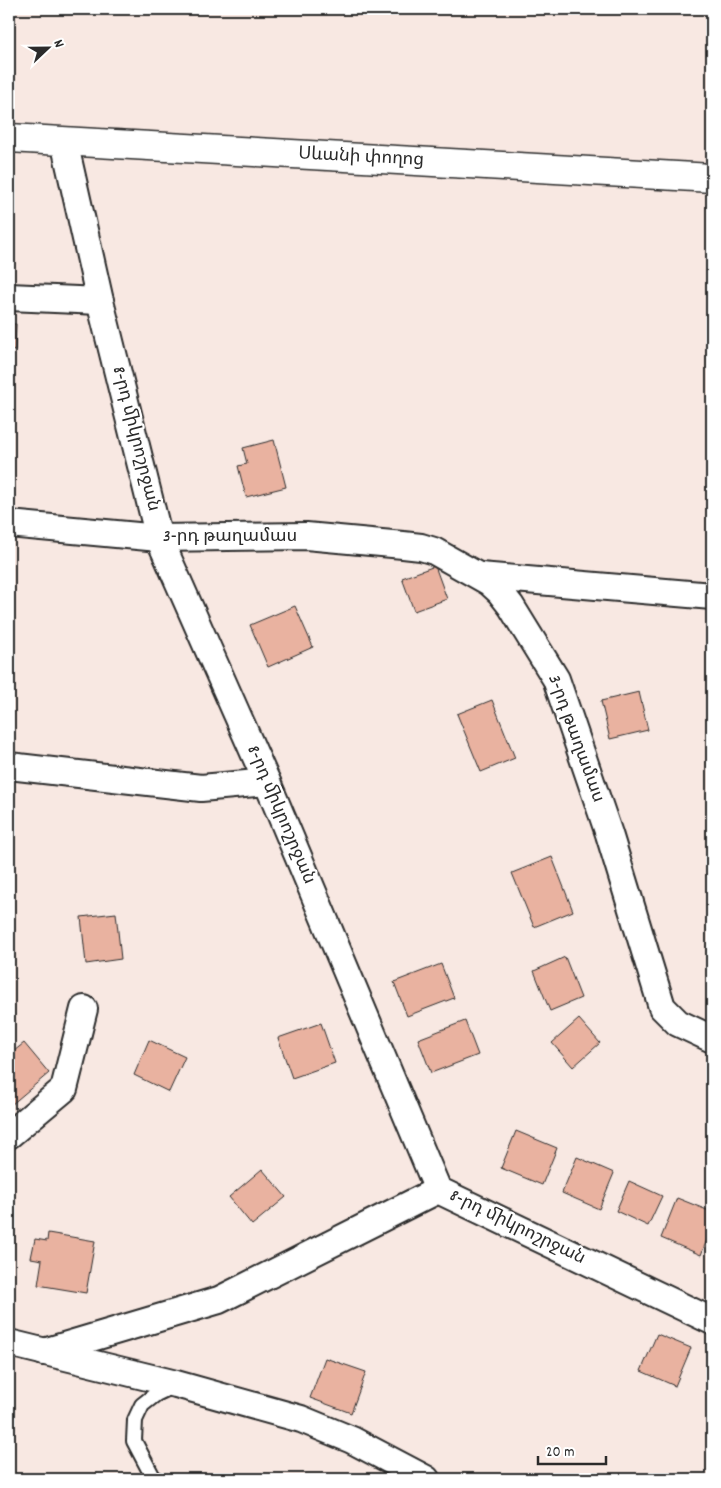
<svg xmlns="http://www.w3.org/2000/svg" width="721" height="1488" font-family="Dekko,'Noto Sans Armenian',sans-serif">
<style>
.building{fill:#e9b2a0;stroke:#2b2b2b}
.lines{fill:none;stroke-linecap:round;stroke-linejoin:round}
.service-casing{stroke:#2b2b2b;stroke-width:18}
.minor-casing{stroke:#2b2b2b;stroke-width:30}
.primary-casing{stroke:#2b2b2b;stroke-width:31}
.service{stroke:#fff;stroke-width:14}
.minor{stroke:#fff;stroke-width:26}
.primary{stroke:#fff;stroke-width:28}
.labels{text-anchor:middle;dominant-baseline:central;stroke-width:4.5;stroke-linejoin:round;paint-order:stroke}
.street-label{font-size:18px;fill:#2b2b2b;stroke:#fff}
</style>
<rect width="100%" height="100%" fill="#f8e8e2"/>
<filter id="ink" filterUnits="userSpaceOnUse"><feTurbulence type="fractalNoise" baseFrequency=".02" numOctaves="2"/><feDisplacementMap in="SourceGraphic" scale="10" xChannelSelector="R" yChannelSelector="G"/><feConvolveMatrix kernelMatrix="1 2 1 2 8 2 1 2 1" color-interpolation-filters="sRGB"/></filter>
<g filter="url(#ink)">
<!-- building -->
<g class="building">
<polygon points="9,324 16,324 15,351 9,350"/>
<polygon points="274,440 286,487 246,497 238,466 247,464 243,448"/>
<polygon points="435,566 447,599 414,611 402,578"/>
<polygon points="295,606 313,647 268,667 250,625"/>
<polygon points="639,692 648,730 610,739 601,701"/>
<polygon points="492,700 515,758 481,772 457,714"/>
<polygon points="552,857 573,911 534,927 512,873"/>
<polygon points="116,913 121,959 86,964 81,917"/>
<polygon points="565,957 581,998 550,1011 534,971"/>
<polygon points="441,964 454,998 407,1016 394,982"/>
<polygon points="579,1019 600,1043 573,1067 552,1043"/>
<polygon points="465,1021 478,1055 431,1073 418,1039"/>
<polygon points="321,1023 335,1063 292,1078 278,1038"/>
<polygon points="149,1040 185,1057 169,1092 134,1075"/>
<polygon points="24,1043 49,1073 11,1105 9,1101 9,1055"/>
<polygon points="516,1131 557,1148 542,1185 501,1168"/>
<polygon points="577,1157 614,1173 599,1209 562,1193"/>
<polygon points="262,1169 286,1197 252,1225 229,1197"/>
<polygon points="629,1181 662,1196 648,1226 616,1211"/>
<polygon points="677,1198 712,1212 712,1227 701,1255 661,1238"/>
<polygon points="48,1233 95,1241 86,1293 38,1285 42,1260 31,1258 35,1239 47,1241"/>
<polygon points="657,1334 691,1348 675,1386 641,1371"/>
<polygon points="325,1358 366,1372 351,1413 310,1398"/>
</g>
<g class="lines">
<!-- service casing -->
<g class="service-casing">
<polyline id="service" points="154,1479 134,1441 135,1420 142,1405 156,1394 175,1385"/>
</g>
<!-- minor casing -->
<g class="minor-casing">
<g id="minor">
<polyline points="64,141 100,301 159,538 267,782 438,1190 712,1321"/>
<polyline points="9,297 100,301"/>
<polyline points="9,524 159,538 306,536 403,545 421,547 434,551 489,582 500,592 511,606 556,679 609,834 662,1007 678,1023 712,1039"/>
<polyline points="480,576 712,596"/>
<polyline points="9,766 201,788 267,782"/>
<polyline points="9,1135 64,1089 84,1009"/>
<polyline points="9,1343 176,1384 301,1419 352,1440 426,1479"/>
<polyline points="44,1352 219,1300 438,1190"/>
</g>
</g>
<!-- primary casing -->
<g class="primary-casing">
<polyline id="primary" points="9,138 712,178"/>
</g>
<!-- service -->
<use href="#service" class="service"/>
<!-- minor -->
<use href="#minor" class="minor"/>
<!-- primary -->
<use href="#primary" class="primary"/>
</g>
</g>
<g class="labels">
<!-- street labels -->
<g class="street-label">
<text transform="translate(361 158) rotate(3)">Սևանի փողոց</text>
<text transform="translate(135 439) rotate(76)">8-րդ միկրոշրջան</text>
<text x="230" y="537">3-րդ թաղամաս</text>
<text transform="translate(575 739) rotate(70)">3-րդ թաղամաս</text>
<text transform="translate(280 815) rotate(67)">8-րդ միկրոշրջան</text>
<text transform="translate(517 1228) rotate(26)">8-րդ միկրոշրջան</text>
</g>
</g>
<!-- margin -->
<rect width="721" height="1488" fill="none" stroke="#fff" stroke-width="30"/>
<rect x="15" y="15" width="691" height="1458" fill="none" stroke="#2b2b2b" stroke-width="2" filter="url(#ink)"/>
<!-- north arrow -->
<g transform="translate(48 48) rotate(68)" stroke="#ffffff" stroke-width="4" paint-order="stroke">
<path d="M0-4L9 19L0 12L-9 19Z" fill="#2b2b2b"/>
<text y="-8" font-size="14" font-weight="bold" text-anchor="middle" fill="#2b2b2b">N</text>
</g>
<!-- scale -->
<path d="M538 1456v8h68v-8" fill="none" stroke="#2b2b2b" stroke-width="2.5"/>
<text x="546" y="1456" font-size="15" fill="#2b2b2b" stroke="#ffffff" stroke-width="4" paint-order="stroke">20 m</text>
</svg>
